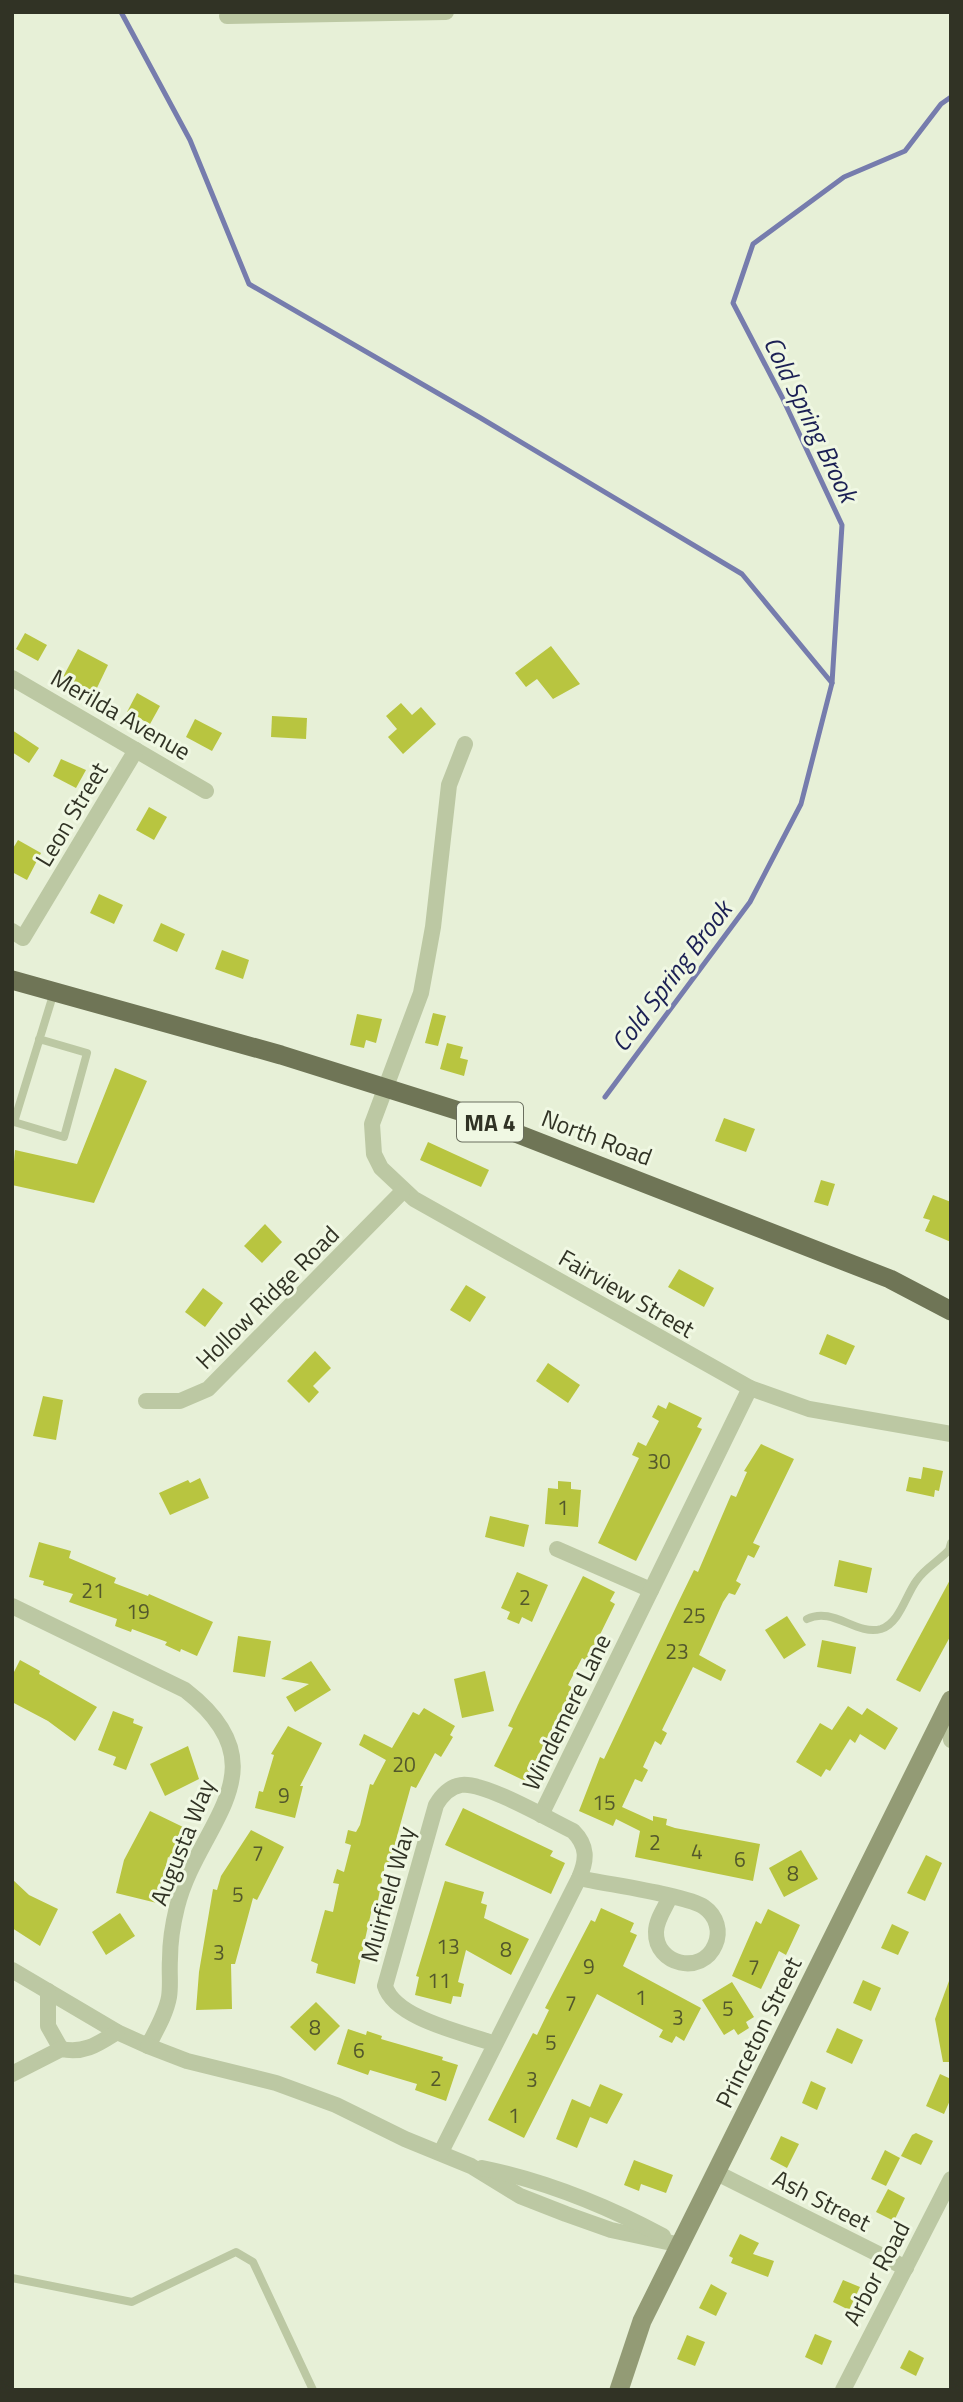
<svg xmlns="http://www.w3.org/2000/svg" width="963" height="2402" font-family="'Titillium Web',sans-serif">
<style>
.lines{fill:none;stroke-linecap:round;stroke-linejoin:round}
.stream{stroke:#767cad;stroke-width:5}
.building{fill:#b8c540}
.service{stroke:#bcc8a3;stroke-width:8}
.minor{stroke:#bcc8a3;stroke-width:16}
.secondary{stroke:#939b75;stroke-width:19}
.primary{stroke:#6f7556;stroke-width:19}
.labels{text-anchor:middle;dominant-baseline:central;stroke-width:6;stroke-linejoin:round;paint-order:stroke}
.number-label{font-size:21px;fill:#53582c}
.shield{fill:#f0f8e3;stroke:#6a6e5e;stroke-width:2}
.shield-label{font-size:23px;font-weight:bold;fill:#313325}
.street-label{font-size:24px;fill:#313325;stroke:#f0f8e3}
.water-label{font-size:26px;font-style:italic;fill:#1b2054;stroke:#f0f8e3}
</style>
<rect width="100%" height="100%" fill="#e7f0d7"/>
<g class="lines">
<!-- stream -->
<g class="stream">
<polyline points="121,12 190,140 249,284 479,417 742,574 832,683"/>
<polyline points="605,1097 750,902 801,804 832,683 842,525 782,397 733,303 753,244 844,177 905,151 941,104 951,97"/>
</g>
</g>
<!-- building -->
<g class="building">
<polygon points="25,633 47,645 38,661 16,649"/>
<polygon points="551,646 580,684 553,699 537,679 526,687 515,673"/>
<polygon points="78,649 108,665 95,692 63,677"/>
<polygon points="137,693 160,706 150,724 127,712"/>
<polygon points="401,703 412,715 421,707 436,724 403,754 388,737 397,729 386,716"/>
<polygon points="272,716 307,718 306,739 271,737"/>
<polygon points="195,719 222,733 212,751 186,737"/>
<polygon points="12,730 39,748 29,763 12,752"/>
<polygon points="61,759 86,770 76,788 53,776"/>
<polygon points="149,807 167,817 154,840 136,830"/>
<polygon points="18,840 41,853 27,880 12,872 12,850"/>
<polygon points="99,894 123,905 114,924 90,913"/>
<polygon points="161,923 185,934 177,952 153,941"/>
<polygon points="222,950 249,960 243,979 215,969"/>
<polygon points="433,1013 446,1016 438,1046 425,1043"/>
<polygon points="357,1014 382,1019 376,1043 366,1040 364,1048 350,1045"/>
<polygon points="447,1043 463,1047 460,1058 468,1060 464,1076 440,1069"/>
<polygon points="115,1068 147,1081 94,1203 12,1185 15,1150 77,1164"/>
<polygon points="724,1118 755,1129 746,1152 715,1141"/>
<polygon points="428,1142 489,1170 481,1187 420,1160"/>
<polygon points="821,1180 835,1184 828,1206 814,1202"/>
<polygon points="933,1195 951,1202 951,1242 925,1231 930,1220 923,1218"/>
<polygon points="265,1224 282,1242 262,1263 244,1246"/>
<polygon points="679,1269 714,1288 704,1307 668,1287"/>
<polygon points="466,1285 486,1297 470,1322 450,1310"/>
<polygon points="203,1288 223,1303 205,1327 185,1312"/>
<polygon points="827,1334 855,1346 846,1365 819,1354"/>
<polygon points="315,1351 331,1368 313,1386 319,1392 309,1403 287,1381"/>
<polygon points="548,1363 580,1385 568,1403 536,1381"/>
<polygon points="43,1396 63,1400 56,1440 33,1436"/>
<polygon points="669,1402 702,1418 697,1427 702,1429 636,1561 598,1543 639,1458 632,1455 638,1442 646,1446 659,1421 652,1417 658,1405 666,1409"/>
<polygon points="761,1444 794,1459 753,1543 760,1546 754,1558 748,1555 736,1581 741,1584 735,1595 729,1593 723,1602 699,1655 726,1670 721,1681 693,1667 662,1730 667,1733 661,1745 655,1741 643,1767 648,1770 642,1782 635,1779 622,1807 653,1821 653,1816 667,1819 666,1825 675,1828 760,1844 753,1881 635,1857 640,1831 616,1819 613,1826 579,1811 600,1757 604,1759 676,1607 694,1570 698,1572 731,1495 736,1497 747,1472 744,1471"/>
<polygon points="923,1467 943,1471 939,1491 935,1490 934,1497 906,1491 909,1477 921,1479"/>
<polygon points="200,1478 209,1498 170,1515 159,1493 188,1480 190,1483"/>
<polygon points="558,1481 571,1482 571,1489 581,1490 578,1527 545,1524 548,1488 558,1489"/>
<polygon points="490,1516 529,1525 524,1547 485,1537"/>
<polygon points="39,1542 71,1551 69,1558 116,1578 114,1583 148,1596 149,1594 213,1622 197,1656 181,1649 180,1652 165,1645 167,1642 132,1629 131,1632 115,1626 117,1619 69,1602 73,1594 43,1585 44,1581 29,1577"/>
<polygon points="839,1560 872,1568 867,1593 834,1586"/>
<polygon points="517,1572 548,1585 532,1622 522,1617 519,1624 507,1619 510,1612 501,1608"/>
<polygon points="583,1576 615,1592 610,1601 615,1604 587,1661 582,1658 568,1685 573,1688 525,1781 494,1766 513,1728 508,1726 518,1705"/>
<polygon points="951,1578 951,1635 920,1692 896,1680"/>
<polygon points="787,1616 806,1645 784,1659 765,1630"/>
<polygon points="238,1636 271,1641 265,1677 233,1672"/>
<polygon points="822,1640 856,1647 851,1674 817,1667"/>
<polygon points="20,1660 40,1671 39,1674 97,1707 75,1741 48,1721 12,1702 12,1676"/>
<polygon points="311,1661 331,1690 295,1712 286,1697 309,1684 281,1679"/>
<polygon points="485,1671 494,1711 462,1718 454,1679"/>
<polygon points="848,1706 862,1715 867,1708 898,1728 885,1750 860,1734 855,1743 850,1739 830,1771 826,1769 821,1777 796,1762 820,1723 832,1730"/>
<polygon points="424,1708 455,1726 450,1735 453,1737 441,1757 435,1753 416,1788 411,1786 389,1865 385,1865 377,1905 373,1904 355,1984 316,1973 318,1964 311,1961 325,1910 333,1912 339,1884 333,1883 337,1869 344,1872 351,1845 345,1843 348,1830 356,1832 360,1825 370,1784 373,1785 386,1760 359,1745 364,1734 392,1748 413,1712 419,1715"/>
<polygon points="113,1711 134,1719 133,1723 143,1727 126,1770 113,1765 116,1757 98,1750"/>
<polygon points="288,1726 322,1743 300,1786 303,1786 295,1818 255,1808 259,1791 263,1792 274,1755 271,1754"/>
<polygon points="188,1746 199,1779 165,1796 150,1764"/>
<polygon points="463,1808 553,1851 550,1856 565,1863 551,1894 445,1845"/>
<polygon points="150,1811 183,1827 178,1836 182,1838 172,1859 168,1857 157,1903 116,1893 124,1860"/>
<polygon points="251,1830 284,1847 257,1900 253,1898 235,1964 231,1964 232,2009 196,2010 199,1972 213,1889 217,1890 221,1876"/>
<polygon points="801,1850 818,1879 784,1897 769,1868"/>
<polygon points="926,1855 942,1863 925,1901 907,1893"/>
<polygon points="12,1879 29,1895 58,1909 40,1946 12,1928"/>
<polygon points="445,1881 484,1892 481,1903 487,1905 484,1918 529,1939 511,1975 466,1950 458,1982 464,1984 461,1997 453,1996 451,2004 415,1995 419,1977 416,1976"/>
<polygon points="601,1908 634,1923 630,1932 637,1935 623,1966 701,2008 684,2041 676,2036 672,2043 659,2037 663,2030 597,1994 524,2138 488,2120 533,2033 537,2035 549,2010 545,2008 591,1920 595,1922"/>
<polygon points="768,1909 800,1925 786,1955 779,1951 761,1989 732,1976 756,1921 761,1924"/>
<polygon points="120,1913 135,1936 106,1955 92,1932"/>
<polygon points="892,1924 909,1932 898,1955 881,1948"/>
<polygon points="863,1980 881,1988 871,2011 853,2003"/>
<polygon points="949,1981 951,2062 943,2062 935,2019"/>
<polygon points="732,1982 754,2017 746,2022 749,2028 738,2035 734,2029 724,2035 702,2000"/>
<polygon points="316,2002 340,2026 315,2051 290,2027"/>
<polygon points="837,2028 863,2040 852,2064 826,2052"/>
<polygon points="348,2029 366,2035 367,2031 382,2036 381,2039 443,2057 442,2060 458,2065 446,2101 415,2090 417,2084 370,2070 368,2075 337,2064"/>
<polygon points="940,2074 951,2079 951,2098 944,2114 926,2106"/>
<polygon points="811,2081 826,2088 817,2110 802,2103"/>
<polygon points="600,2084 623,2094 607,2124 590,2117 577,2148 556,2139 572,2099 590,2107"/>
<polygon points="916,2133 933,2141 921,2165 901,2156 912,2135"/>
<polygon points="781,2136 799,2144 787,2168 770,2159"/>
<polygon points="885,2150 900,2158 886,2186 871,2179"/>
<polygon points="634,2160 673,2175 666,2193 641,2184 639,2191 624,2185"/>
<polygon points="888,2189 905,2198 894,2221 876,2212"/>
<polygon points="740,2234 759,2243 753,2254 774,2261 768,2277 731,2263 733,2258 729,2256"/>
<polygon points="843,2280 860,2287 849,2310 833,2302"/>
<polygon points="711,2284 727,2293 716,2316 699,2308"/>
<polygon points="815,2334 832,2341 822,2365 805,2357"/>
<polygon points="687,2335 705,2342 695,2366 677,2359"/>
<polygon points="909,2350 924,2358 916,2376 900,2368"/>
</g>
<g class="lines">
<!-- service -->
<g class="service">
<polyline points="39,1039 87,1053 64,1137 14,1122 54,992"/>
<path d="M807,1619C833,1606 856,1636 881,1629C900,1623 906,1594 917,1580C925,1568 939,1561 949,1550L951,1543"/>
<polyline points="12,2278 132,2302 236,2252 253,2262 313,2390"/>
</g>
<!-- minor -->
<g class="minor">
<polyline points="227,16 446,12"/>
<polyline points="12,678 206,791"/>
<polyline points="465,744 449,785 433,927 421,993 372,1124 374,1154 381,1168 414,1199 750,1388 809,1409 951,1434"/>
<polyline points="12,931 23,938 136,750"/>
<polyline points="146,1401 180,1401 208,1389 403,1191"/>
<polyline points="557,1549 651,1590"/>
<path d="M12,1606L185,1690C287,1769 197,1824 177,1907C173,1923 170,1942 170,1959C169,1972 171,1985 169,1997C166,2014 156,2030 148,2046L117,2032L12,1970"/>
<polyline points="946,1709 951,1740"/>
<polyline points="541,1815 750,1388"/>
<path d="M579,1878C604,1884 687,1895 704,1907C717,1916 721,1932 715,1945C702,1976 655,1965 656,1932C656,1920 665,1908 670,1897"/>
<polyline points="48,1991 48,2026 61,2049"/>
<polyline points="148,2046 187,2061 276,2083 336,2105 405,2139 471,2166 520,2196 566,2214 611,2230 681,2245"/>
<path d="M12,2074L61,2049C84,2054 98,2044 117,2032"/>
<path d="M441,2152L579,1878C587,1860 588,1846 573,1831C550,1820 483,1781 461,1785C449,1787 442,1795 436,1805L385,1986C395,2019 465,2033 495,2044"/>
<path d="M482,2168C546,2181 605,2205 663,2236"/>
<polyline points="717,2173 906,2268"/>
<polyline points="843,2390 951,2179"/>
</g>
<!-- secondary -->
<polyline class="secondary" points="619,2390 642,2321 951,1700"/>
<!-- primary -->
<polyline class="primary" points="12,980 281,1055 459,1111 890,1279 951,1311"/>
</g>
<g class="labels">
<!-- number labels -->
<g class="number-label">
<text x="659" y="1461">30</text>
<text x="563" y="1507">1</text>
<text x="93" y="1590">21</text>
<text x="525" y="1597">2</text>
<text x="138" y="1611">19</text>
<text x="694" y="1615">25</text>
<text x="677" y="1651">23</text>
<text x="404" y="1764">20</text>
<text x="284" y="1795">9</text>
<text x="604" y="1802">15</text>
<text x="655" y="1842">2</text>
<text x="697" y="1851">4</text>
<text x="258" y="1853">7</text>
<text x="740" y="1859">6</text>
<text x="793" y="1873">8</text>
<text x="238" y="1894">5</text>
<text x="448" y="1946">13</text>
<text x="506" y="1949">8</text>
<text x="219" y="1952">3</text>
<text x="589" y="1966">9</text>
<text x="754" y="1967">7</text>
<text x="439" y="1980">11</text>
<text x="641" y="1997">1</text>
<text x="571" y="2003">7</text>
<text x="728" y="2008">5</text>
<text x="678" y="2017">3</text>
<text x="315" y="2027">8</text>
<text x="551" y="2042">5</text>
<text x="359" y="2050">6</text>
<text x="436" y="2078">2</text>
<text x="532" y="2079">3</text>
<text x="514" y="2115">1</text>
</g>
<!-- shield labels -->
<rect class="shield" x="457" y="1102.5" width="66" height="39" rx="5"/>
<g class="shield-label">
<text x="490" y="1122">MA 4</text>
</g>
<!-- street labels -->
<g class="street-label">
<text transform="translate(121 714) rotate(30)">Merilda Avenue</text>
<text transform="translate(71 814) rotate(-59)">Leon Street</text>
<text transform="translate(597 1137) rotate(21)">North Road</text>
<text transform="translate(627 1293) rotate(30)">Fairview Street</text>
<text transform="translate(267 1297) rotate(-45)">Hollow Ridge Road</text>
<text transform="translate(566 1712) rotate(-64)">Windemere Lane</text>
<text transform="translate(182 1842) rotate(-68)">Augusta Way</text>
<text transform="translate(387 1894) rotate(-74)">Muirfield Way</text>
<text transform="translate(758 2032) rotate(-64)">Princeton Street</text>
<text transform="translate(822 2200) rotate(27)">Ash Street</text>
<text transform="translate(876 2273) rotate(-62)">Arbor Road</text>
</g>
<!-- water labels -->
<g class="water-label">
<text transform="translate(811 419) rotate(64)">Cold Spring Brook</text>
<text transform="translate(671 976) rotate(-53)">Cold Spring Brook</text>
</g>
</g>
<!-- border -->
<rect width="963" height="2402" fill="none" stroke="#313325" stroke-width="28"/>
</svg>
